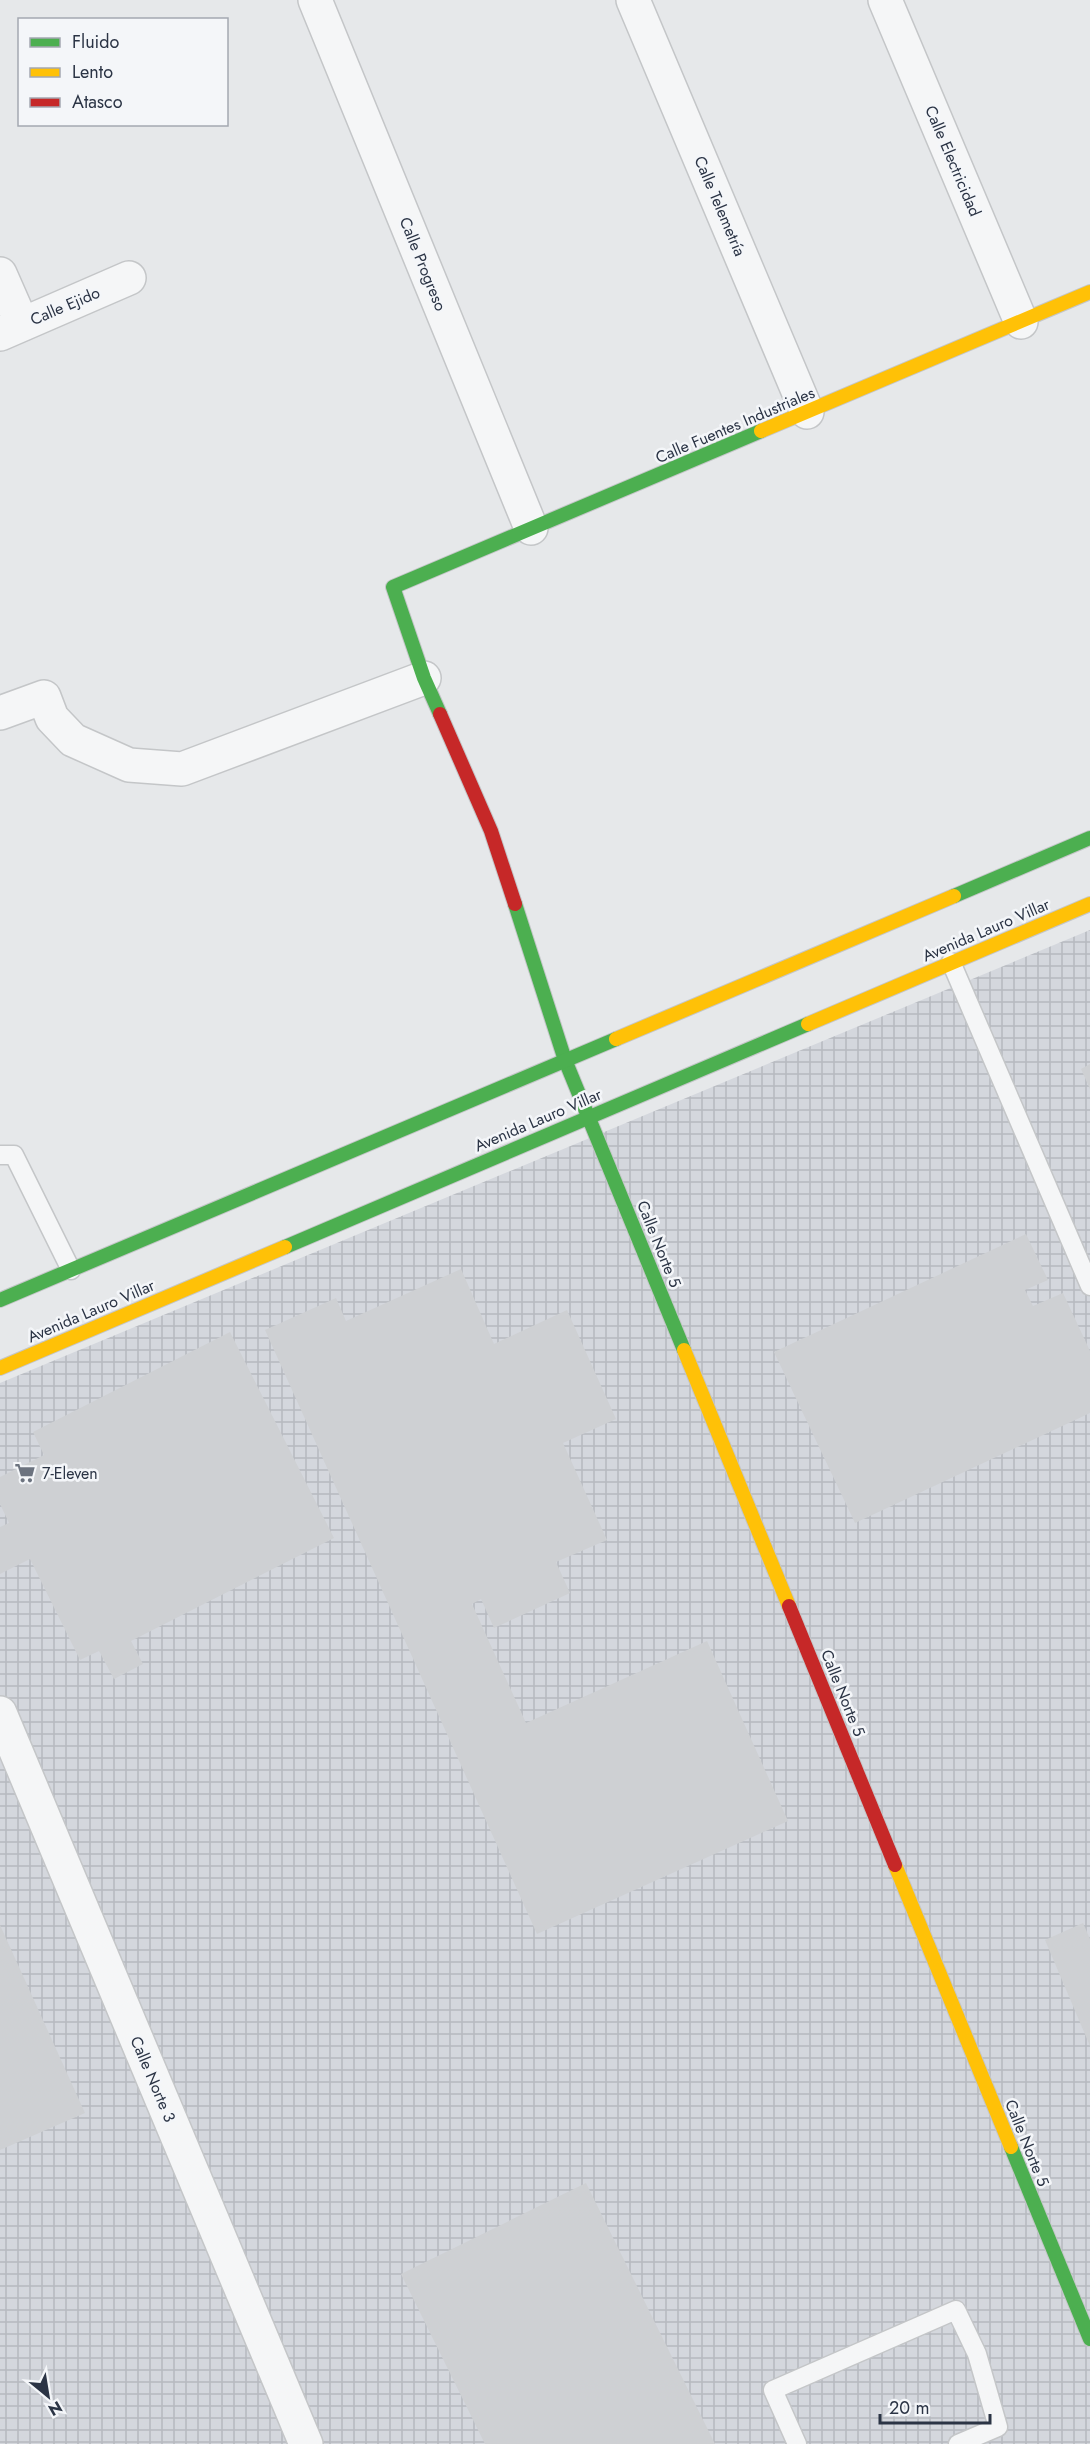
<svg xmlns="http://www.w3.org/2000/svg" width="1090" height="2444" font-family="Jost,sans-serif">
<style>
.industrial{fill:url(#industrial-grid)}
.building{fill:#ced0d3}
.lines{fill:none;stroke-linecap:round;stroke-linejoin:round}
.lane-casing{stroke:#c4c6c8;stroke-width:21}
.street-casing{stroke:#c4c6c8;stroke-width:36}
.fast-casing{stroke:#c4c6c8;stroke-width:16}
.slow-casing{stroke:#c4c6c8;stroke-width:16}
.jam-casing{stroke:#c4c6c8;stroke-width:16}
.lane{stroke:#f5f6f7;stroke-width:18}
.street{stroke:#f5f6f7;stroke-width:33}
.fast{stroke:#4caf50;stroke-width:14}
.slow{stroke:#ffc107;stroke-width:14}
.jam{stroke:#c62828;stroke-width:14}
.labels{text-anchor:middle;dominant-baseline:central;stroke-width:5;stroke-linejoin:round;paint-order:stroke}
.street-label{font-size:16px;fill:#2b3445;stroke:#f4f6f9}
.poi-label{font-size:16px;fill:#2b3445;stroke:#f4f6f9;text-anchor:start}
</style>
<defs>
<pattern id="industrial-grid" width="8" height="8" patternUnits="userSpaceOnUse" patternTransform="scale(1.5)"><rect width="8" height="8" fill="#d4d7dd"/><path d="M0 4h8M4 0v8" fill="none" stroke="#b6b9bf"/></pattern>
</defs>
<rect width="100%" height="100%" fill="#e6e8ea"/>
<!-- industrial -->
<polygon class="industrial" points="1090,930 1090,2444 0,2444 0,1383"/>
<!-- building -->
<g class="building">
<polygon points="1090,1064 1090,1089 1081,1069"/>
<polygon points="1026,1234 1048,1280 1025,1290 1033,1306 1063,1293 1090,1351 1090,1413 855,1523 774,1352"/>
<polygon points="461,1269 494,1344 567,1310 616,1419 563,1443 607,1540 556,1562 570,1593 494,1628 481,1599 472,1604 526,1723 707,1641 788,1821 537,1934 265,1330 336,1298 346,1321"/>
<polygon points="230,1332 334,1538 131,1641 143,1664 114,1679 99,1651 80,1660 30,1559 0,1574 0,1527 9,1523 0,1504 0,1477 44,1455 33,1432"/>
<polygon points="1083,1923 1090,1939 1090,2046 1045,1940"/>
<polygon points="0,1925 85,2113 0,2150"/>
<polygon points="586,2183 715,2444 485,2444 401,2274"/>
</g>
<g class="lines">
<!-- lane casing -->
<g class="lane-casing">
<g id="lane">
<polyline points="951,962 1090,1286"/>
<polyline points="0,1155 14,1155 71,1270"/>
<polyline points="797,2444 773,2390 956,2310 977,2354 998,2427 958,2444"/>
</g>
</g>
<!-- street casing -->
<g class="street-casing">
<g id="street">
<polyline points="315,0 531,528"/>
<polyline points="633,0 807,412"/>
<polyline points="885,0 1021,322"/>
<polyline points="0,274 22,324"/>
<polyline points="0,334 129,278"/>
<polyline points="0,713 44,697 52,718 73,740 129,765 182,769 424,678"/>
<polyline points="0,1713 306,2444"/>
</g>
</g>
<!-- fast casing -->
<g class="fast-casing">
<g id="fast">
<polyline points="440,714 424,678 393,587 761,431"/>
<polyline points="954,896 1090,838"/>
<polyline points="515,904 565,1060 684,1350"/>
<polyline points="285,1247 808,1024"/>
<polyline points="0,1300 616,1039"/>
<polyline points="1011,2147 1090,2339"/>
</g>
</g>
<!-- slow casing -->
<g class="slow-casing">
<g id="slow">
<polyline points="761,431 1090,292"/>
<polyline points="808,1024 1090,904"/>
<polyline points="616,1039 954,896"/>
<polyline points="684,1350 789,1606"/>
<polyline points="0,1368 285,1247"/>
<polyline points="895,1865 1011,2147"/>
</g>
</g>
<!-- jam casing -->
<g class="jam-casing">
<g id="jam">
<polyline points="440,714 491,831 515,904"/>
<polyline points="789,1606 895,1865"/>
</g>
</g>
<!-- lane -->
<use href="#lane" class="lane"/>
<!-- street -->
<use href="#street" class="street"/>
<!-- fast -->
<use href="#fast" class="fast"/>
<!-- slow -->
<use href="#slow" class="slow"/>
<!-- jam -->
<use href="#jam" class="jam"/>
</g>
<!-- icons -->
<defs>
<g id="supermarket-bare" transform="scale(1.62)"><path d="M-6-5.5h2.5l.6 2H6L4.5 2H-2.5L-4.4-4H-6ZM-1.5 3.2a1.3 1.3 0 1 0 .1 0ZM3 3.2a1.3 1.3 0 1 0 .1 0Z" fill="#6c737f" stroke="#f4f6f9" stroke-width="2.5" paint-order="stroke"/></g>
</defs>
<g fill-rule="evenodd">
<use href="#supermarket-bare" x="25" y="1473"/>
</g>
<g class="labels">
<!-- street labels -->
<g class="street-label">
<text transform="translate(953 161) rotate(67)">Calle Electricidad</text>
<text transform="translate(720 206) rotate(67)">Calle Telemetría</text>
<text transform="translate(423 264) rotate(68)">Calle Progreso</text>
<text transform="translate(65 306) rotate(-23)">Calle Ejido</text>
<text transform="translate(735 425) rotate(-23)">Calle Fuentes Industriales</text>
<text transform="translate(986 930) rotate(-23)">Avenida Lauro Villar</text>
<text transform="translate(538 1120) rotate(-23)">Avenida Lauro Villar</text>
<text transform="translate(659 1244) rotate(68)">Calle Norte 5</text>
<text transform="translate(91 1311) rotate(-23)">Avenida Lauro Villar</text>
<text transform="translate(843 1693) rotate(68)">Calle Norte 5</text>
<text transform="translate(153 2079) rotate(67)">Calle Norte 3</text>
<text transform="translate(1027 2143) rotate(68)">Calle Norte 5</text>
</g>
<!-- poi labels -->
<g class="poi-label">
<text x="42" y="1473">7-Eleven</text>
</g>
</g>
<!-- legend -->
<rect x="18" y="18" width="210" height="108" fill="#f4f6f9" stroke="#a4a8b1" stroke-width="1.5"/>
<rect x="30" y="38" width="30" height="9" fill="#4caf50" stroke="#a4a8b1" stroke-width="1.5"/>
<text x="72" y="48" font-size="18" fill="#2b3445">Fluido</text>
<rect x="30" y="68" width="30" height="9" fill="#ffc107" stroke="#a4a8b1" stroke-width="1.5"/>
<text x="72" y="78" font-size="18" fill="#2b3445">Lento</text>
<rect x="30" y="98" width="30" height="9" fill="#c62828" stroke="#a4a8b1" stroke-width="1.5"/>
<text x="72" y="108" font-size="18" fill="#2b3445">Atasco</text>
<!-- north arrow -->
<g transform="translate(48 2396) rotate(150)" stroke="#f4f6f9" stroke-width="4.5" paint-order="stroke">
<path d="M0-4.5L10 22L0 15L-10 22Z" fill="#2b3445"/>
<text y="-9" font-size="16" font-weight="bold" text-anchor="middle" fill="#2b3445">N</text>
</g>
<!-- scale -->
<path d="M880 2414v9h110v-9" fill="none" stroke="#2b3445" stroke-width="3"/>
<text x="889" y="2414" font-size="18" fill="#2b3445" stroke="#f4f6f9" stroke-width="4.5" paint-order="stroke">20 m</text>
</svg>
